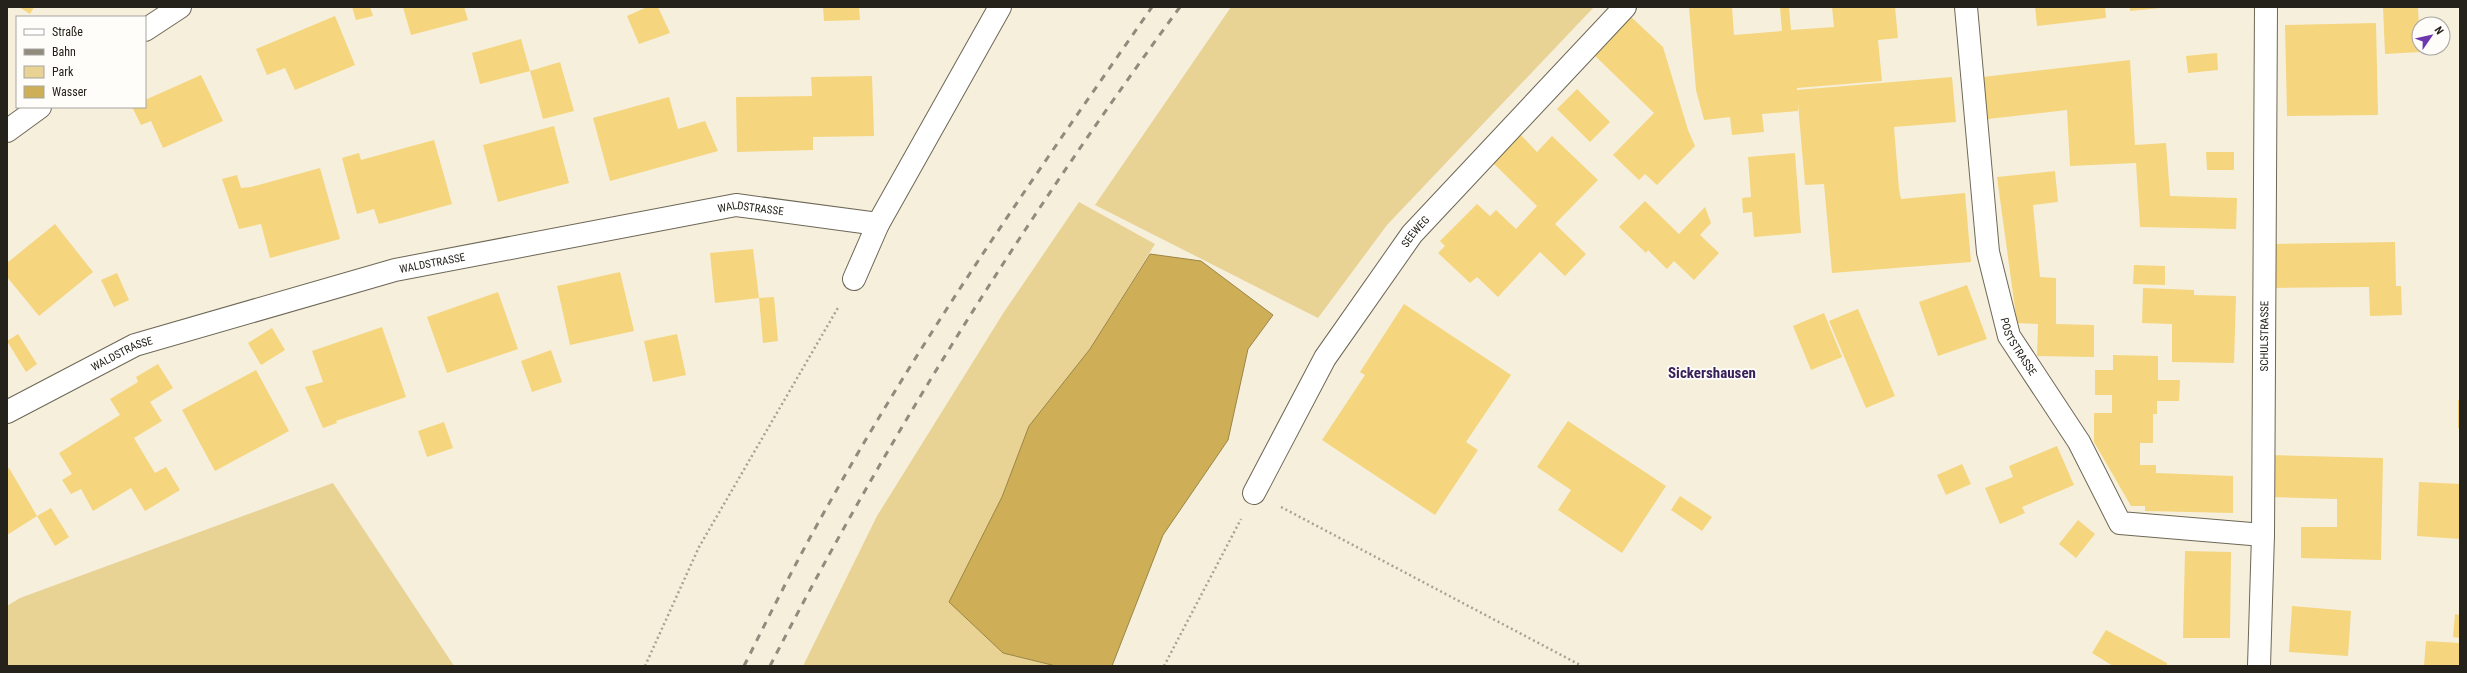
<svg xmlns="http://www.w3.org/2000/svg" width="2467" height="673" font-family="'Roboto Condensed',sans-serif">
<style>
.green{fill:#e8d294}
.water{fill:#ceaf57;stroke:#9b8545}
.building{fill:#f5d67e}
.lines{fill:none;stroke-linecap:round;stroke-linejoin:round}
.minor-casing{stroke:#6d6756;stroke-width:24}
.path{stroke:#a7a293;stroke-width:2.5;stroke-dasharray:2 3;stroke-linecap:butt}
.minor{stroke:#fff;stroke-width:22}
.rail{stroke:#918b7e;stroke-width:3;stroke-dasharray:7 7;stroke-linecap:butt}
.labels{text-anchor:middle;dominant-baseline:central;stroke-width:3.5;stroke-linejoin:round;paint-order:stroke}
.street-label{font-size:11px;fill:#25221b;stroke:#fefdf9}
.district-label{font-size:15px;font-weight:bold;fill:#39205a;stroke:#fefdf9}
</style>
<rect width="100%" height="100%" fill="#f6efdc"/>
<!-- green -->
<g class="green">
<polygon points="1231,7 1594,7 1387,225 1318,318 1095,205"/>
<polygon points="1079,202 1155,244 1090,349 1029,426 1002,497 1003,653 1056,666 803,666 877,516 1004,312"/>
<polygon points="333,483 454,666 7,666 7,606 20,598"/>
</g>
<!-- water -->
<polygon class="water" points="1150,254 1201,261 1273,315 1248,349 1228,440 1163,535 1112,666 1056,666 1003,653 949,602 1002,497 1029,426 1090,349"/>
<!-- building -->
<g class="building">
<polygon points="19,7 34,7 30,14"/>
<polygon points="352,7 370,7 373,16 356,20"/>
<polygon points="403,7 464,7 468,20 411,35"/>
<polygon points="647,7 658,7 670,33 639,44 627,16"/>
<polygon points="823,7 859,7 860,20 824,21"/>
<polygon points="1689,7 1732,7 1734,35 1782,31 1780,7 1789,7 1791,30 1834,27 1832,7 1895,7 1898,38 1878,40 1882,81 1797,88 1797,90 1952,77 1956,122 1894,127 1899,189 1901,199 1965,193 1971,262 1832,273 1824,184 1805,185 1798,104 1798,111 1762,114 1764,132 1732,135 1730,117 1704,120 1696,90"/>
<polygon points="2035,7 2105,7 2106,18 2037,26"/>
<polygon points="2130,7 2160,7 2160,8 2130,11"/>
<polygon points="2383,7 2418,7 2420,52 2385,54"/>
<polygon points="1627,13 1663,47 1688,130 1695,146 1657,185 1645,174 1639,180 1613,155 1654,113 1590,51"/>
<polygon points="335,16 355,65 295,90 285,68 267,75 256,49"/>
<polygon points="2376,23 2378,115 2287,116 2285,25"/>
<polygon points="521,39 530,71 480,84 472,53"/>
<polygon points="2217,53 2218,70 2188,73 2186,56"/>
<polygon points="2130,60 2135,145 2166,143 2170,196 2237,198 2236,229 2140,227 2136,163 2070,166 2067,110 1988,119 1983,77"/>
<polygon points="560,62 574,111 543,119 530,71"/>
<polygon points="201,75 223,121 163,148 151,121 141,125 132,107 145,107 145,100"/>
<polygon points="872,76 874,136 813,137 813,150 737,152 736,97 812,96 811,77"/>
<polygon points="1577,89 1610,122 1590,142 1557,109"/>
<polygon points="669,97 678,129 705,121 718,151 610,181 593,118"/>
<polygon points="554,126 569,183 498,202 483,145"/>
<polygon points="1519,133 1537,152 1552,136 1598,180 1555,224 1586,254 1565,276 1540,252 1498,297 1477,277 1470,283 1438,253 1445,246 1440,241 1477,204 1490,216 1496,210 1516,229 1537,206 1491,161"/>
<polygon points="434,140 452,204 379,224 374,209 357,214 342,158 359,153 361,160"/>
<polygon points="2206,152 2234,152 2234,170 2207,170"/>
<polygon points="1795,153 1801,233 1754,237 1752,212 1743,213 1742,198 1751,197 1748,157"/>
<polygon points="320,168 340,239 270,258 261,224 239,229 222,179 237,175 241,188 251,187"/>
<polygon points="2055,171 2058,202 2033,205 2040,277 2056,278 2056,324 2094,325 2094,357 2037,356 2038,324 2017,323 1997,177"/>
<polygon points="1645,201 1679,234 1705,207 1711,223 1700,235 1719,253 1694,280 1674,261 1667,269 1648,250 1646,253 1619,227"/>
<polygon points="55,224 93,272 39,316 7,277 7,263"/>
<polygon points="2395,242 2396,286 2401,286 2402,315 2370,316 2369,287 2272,288 2272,244"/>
<polygon points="753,249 759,298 715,303 710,253"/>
<polygon points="2134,265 2165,266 2165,285 2133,284"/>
<polygon points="620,272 634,331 570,345 557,286"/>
<polygon points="117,273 129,300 114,307 101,280"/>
<polygon points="1967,285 1987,339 1938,356 1919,302"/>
<polygon points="2143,288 2194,290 2194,295 2236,296 2234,363 2172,362 2172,324 2142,323"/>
<polygon points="498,292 518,349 447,373 427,317"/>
<polygon points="774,297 778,341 763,343 759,298"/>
<polygon points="1404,304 1511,375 1466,442 1478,450 1435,515 1322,440 1365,375 1360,372"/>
<polygon points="1858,309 1895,396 1866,408 1829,321"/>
<polygon points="1824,313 1842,357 1811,370 1793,326"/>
<polygon points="382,327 406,397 336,421 337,423 323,428 305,387 323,382 312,351"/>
<polygon points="272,328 285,350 261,365 248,343"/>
<polygon points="18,334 37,364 26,372 7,341"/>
<polygon points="677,334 686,375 653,382 644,341"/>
<polygon points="551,350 562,382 532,392 521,361"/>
<polygon points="2113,355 2158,356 2158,380 2180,380 2179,401 2157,401 2157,414 2153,414 2153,443 2140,443 2140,465 2156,465 2156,473 2233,476 2233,513 2145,511 2145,506 2131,506 2094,442 2094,413 2112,413 2112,395 2095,395 2095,370 2113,370"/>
<polygon points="158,364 173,388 150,402 162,421 134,438 155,473 166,467 180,490 145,511 131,488 93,511 81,489 71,494 62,480 72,474 59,453 120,415 110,399 138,382 136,377"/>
<polygon points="256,370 289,431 215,471 182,410"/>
<rect x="2458" y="400" width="2" height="28"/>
<polygon points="1568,421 1666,486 1622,553 1558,510 1571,490 1537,467"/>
<polygon points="444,422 453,448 427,457 418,431"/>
<polygon points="2057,446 2074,485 2022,507 2025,513 2000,524 1985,488 2013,477 2009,466"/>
<polygon points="2270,455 2383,458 2381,560 2301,558 2301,527 2337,527 2337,499 2269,497"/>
<polygon points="1962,464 1971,484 1946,495 1937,475"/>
<polygon points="9,468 37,516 7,535 7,469"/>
<polygon points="2419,482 2460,484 2460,539 2417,536"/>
<polygon points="1680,496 1712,517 1702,531 1671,510"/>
<polygon points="51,508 69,537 55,546 37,516"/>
<polygon points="2078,520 2095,534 2076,558 2059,544"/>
<polygon points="2185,551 2231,552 2230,638 2183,638"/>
<polygon points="2292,606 2351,611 2348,656 2289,652"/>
<polygon points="2455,614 2460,615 2460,638 2453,637"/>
<polygon points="2106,630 2167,663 2167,666 2113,666 2092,653"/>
<polygon points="2426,641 2460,643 2460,666 2424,665"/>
</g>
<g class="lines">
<!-- minor casing -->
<g class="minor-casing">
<g id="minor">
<path id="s1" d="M1966,7L1988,252L2009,336L2079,442L2120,523L2263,535"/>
<polyline points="145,30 180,7"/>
<polyline points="7,131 40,107"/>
<polyline points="854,279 878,224 1000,7"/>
<path id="s2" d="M7,412L135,345L395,270L736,205L878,224"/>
<path id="s3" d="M1254,493L1325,358L1412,234L1625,7"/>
<path id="s4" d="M2259,666L2263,535L2266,7"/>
</g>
</g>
<!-- path -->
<g class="path">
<polyline points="1281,507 1582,666"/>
<polyline points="645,666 699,547 839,306"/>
<polyline points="1164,666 1241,519"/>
</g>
<!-- minor -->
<use href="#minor" class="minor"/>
<!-- rail -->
<g class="rail">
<path d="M744,666C772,610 800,554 831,500C927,329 1040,168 1152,7"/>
<path d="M770,666C888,436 1027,216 1180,7"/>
</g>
</g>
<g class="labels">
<!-- street labels -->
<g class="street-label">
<text stroke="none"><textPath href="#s2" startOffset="777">WALDSTRASSE</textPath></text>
<text stroke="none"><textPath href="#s3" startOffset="308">SEEWEG</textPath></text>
<text stroke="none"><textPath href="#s2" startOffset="453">WALDSTRASSE</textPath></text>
<text stroke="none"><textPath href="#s4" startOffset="330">SCHULSTRASSE</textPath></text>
<text stroke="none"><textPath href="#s1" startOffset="346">POSTSTRASSE</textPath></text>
<text stroke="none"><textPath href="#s2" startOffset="129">WALDSTRASSE</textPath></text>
</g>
<!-- district labels -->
<g class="district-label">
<text x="1712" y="373">Sickershausen</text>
</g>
</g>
<!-- border -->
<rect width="2467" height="673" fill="none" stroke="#25221b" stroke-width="16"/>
<!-- legend -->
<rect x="16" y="16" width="130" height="92" fill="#fefdf9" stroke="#a7a5a0"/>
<rect x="24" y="29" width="20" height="6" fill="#ffffff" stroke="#a7a5a0"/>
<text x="52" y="36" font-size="12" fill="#25221b">Straße</text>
<rect x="24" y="49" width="20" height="6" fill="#918b7e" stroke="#a7a5a0"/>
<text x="52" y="56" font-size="12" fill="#25221b">Bahn</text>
<rect x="24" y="66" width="20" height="12" fill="#e8d294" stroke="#a7a5a0"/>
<text x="52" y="76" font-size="12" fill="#25221b">Park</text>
<rect x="24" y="86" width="20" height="12" fill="#ceaf57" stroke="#a7a5a0"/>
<text x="52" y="96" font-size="12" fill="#25221b">Wasser</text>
<!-- north arrow -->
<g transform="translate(2431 36) rotate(56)"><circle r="19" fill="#fefdf9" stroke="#a7a5a0"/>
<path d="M0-3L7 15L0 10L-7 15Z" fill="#6d37ad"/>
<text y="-6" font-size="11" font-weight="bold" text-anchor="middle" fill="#25221b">N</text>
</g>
</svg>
